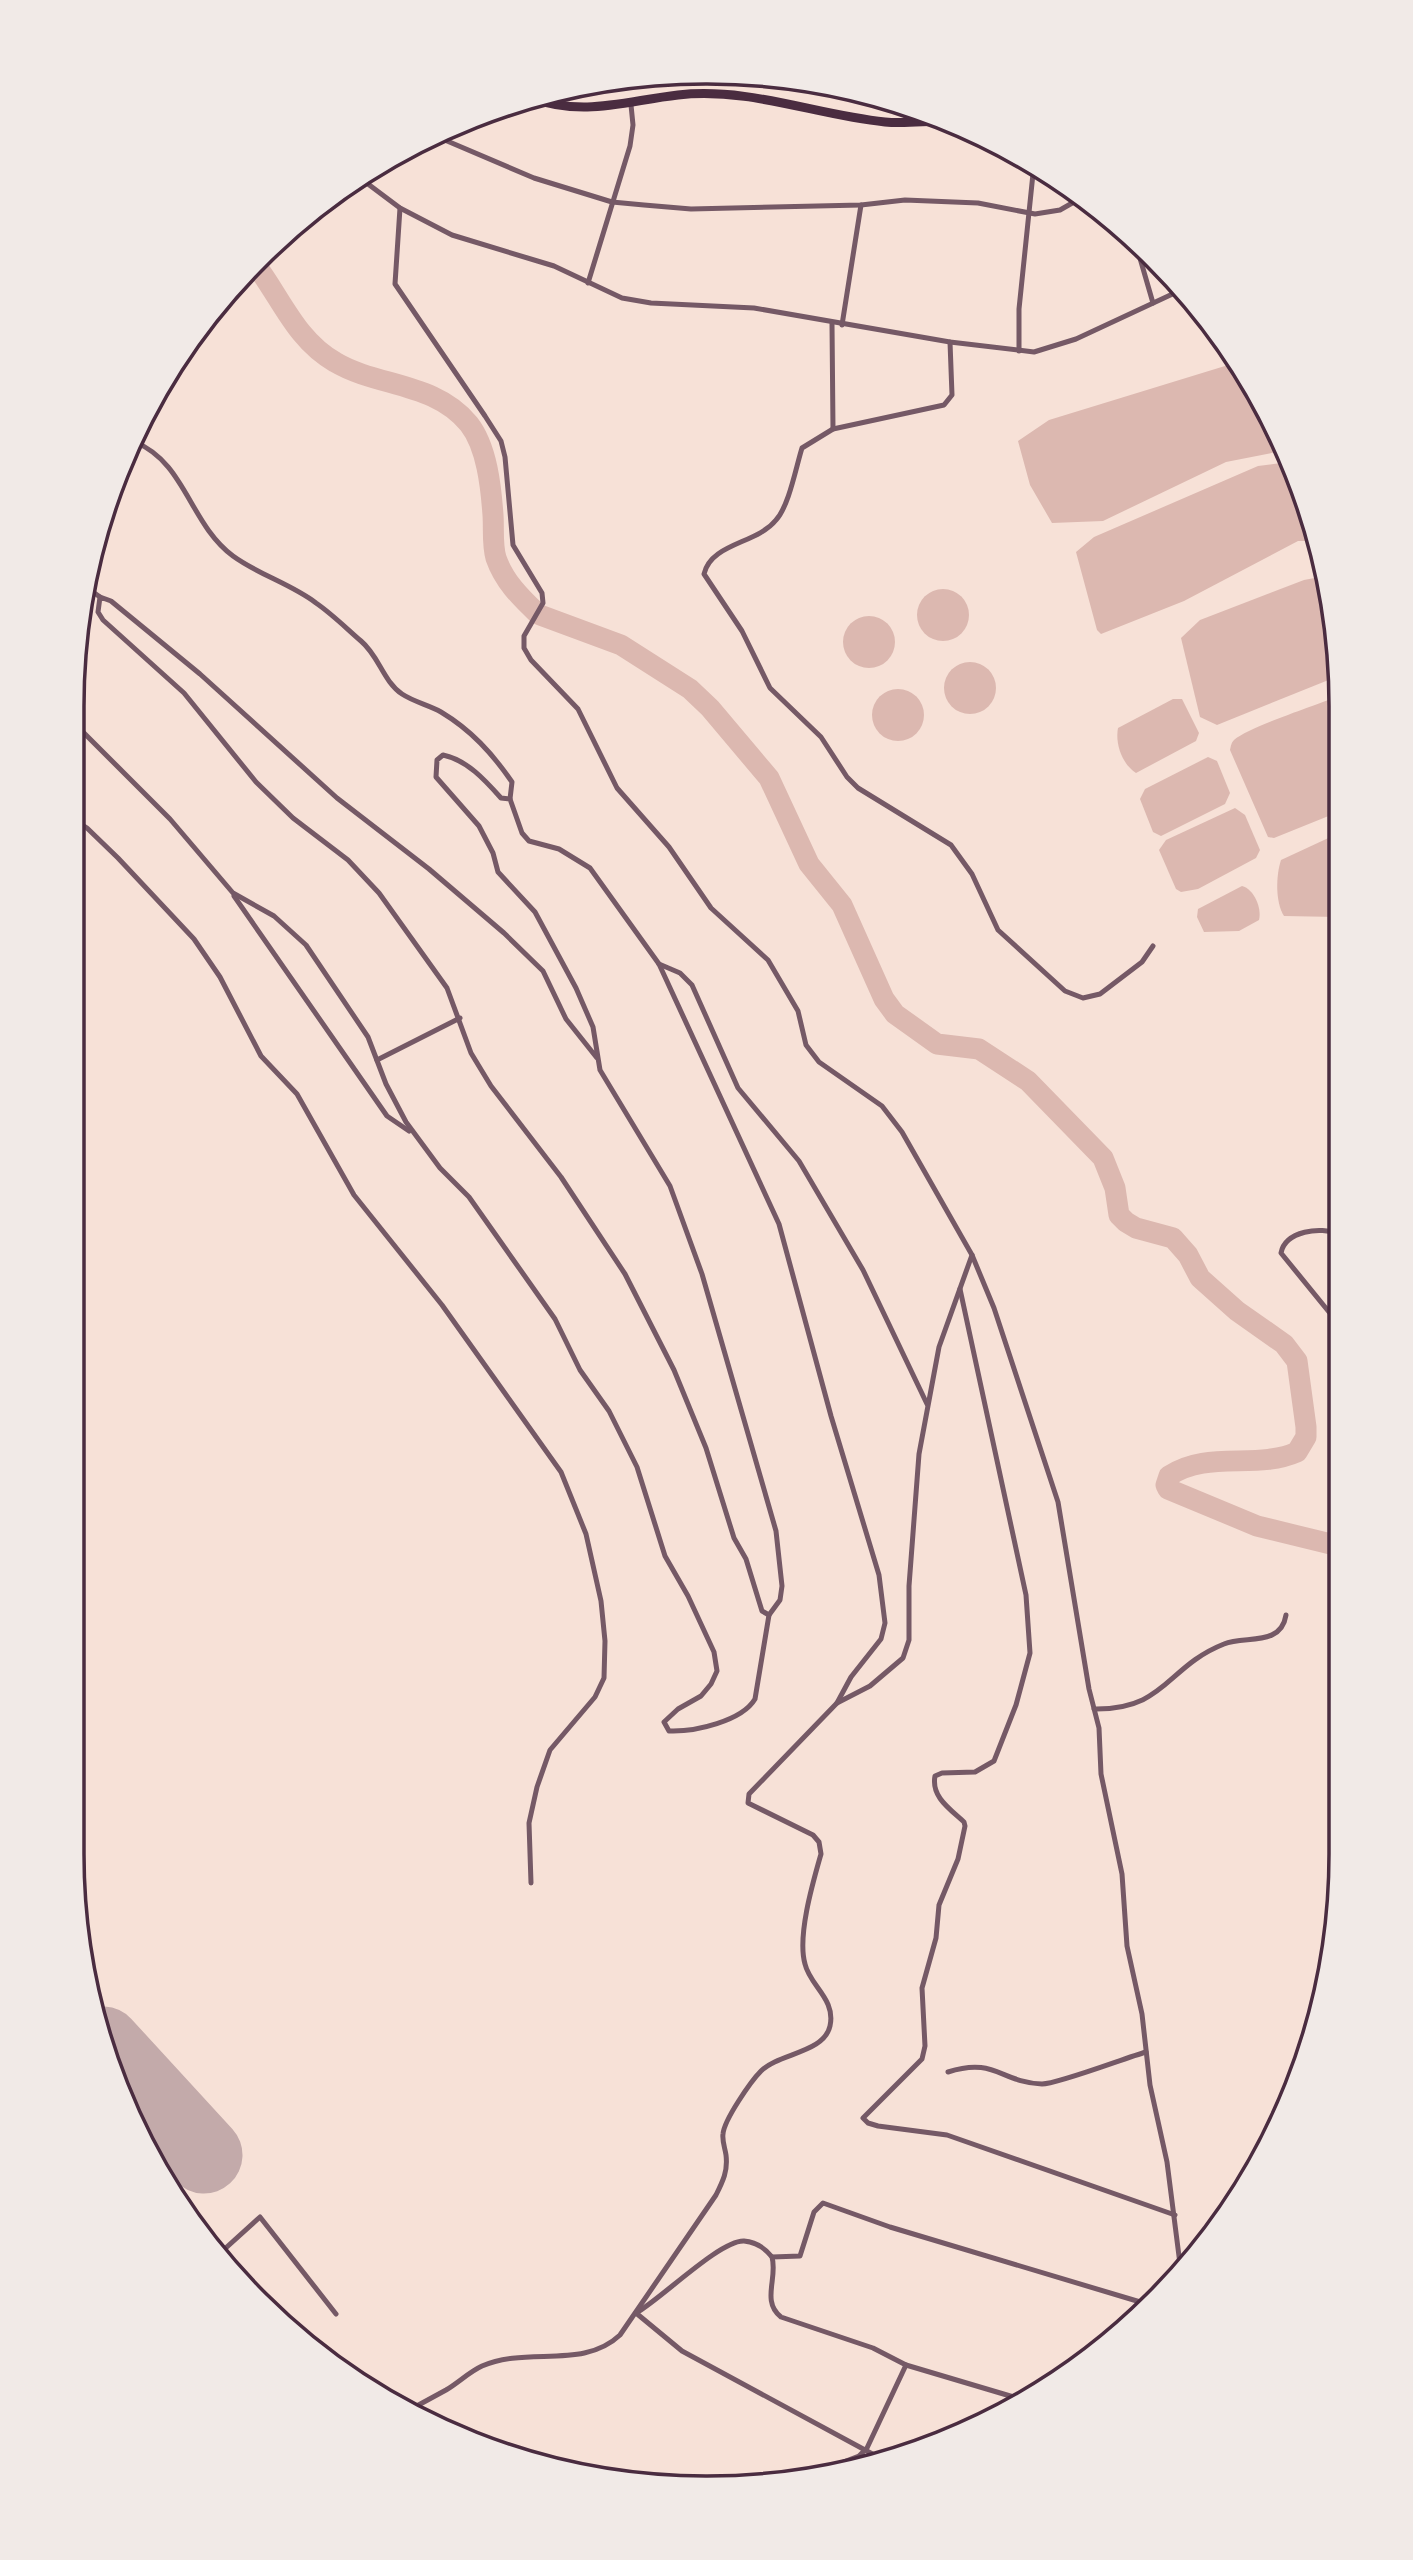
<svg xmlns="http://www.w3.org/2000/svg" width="1413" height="2560" font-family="'Libre Baskerville',serif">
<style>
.water{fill:#dcb8b0}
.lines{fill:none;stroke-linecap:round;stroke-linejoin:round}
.river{stroke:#dcb8b0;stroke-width:21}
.runway{stroke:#c3aaaa;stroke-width:77}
.minor{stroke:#755966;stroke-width:5}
.trunk{stroke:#4a2c40;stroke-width:9}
.rim{fill:none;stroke:#4a2c40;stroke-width:3.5}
</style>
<rect width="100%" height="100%" fill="#f7e1d7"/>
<!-- water -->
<g class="water">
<polygon points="1238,362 1282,451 1226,462 1103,521 1052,523 1030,485 1018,441 1049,420"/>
<polygon points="1288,462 1307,502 1316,541 1298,541 1184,601 1101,634 1097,630 1076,552 1094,537 1258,466"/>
<polygon points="1325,576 1336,624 1336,677 1217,725 1200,717 1181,638 1200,620 1304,580"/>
<circle cx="943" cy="615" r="26"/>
<circle cx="869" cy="642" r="26"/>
<circle cx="970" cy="688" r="26"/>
<circle cx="898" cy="715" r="26"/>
<path d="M1336,697V813L1274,838L1268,837L1230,750C1231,746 1231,743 1234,740C1249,727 1314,706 1336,697Z"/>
<path d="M1173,699H1182L1199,733L1196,741L1136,773C1122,764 1115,744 1118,728Z"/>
<polygon points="1208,757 1217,761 1230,793 1225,804 1161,836 1153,832 1140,799 1145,789"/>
<polygon points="1235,808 1245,815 1260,850 1256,858 1198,889 1181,892 1176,889 1159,850 1166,840"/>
<path d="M1337,834V917L1284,916C1275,902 1276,875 1281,860Z"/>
<path d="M1242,886C1254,889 1262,908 1259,920L1239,931L1204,932L1197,917L1198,909Z"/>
</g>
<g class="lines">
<!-- river -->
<g class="river">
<path d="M255,264C281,298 296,340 335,362C377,387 435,382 469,424C487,447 491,487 493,515C494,530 492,544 496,558C504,581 520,597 537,613"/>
<path d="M540,615L621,645L690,689L710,708L769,778L809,864L842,905L884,999L895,1014L937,1044L979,1049L1028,1081L1103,1158L1115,1188L1119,1215L1126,1222L1136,1228L1173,1238L1188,1255L1200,1278L1237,1311L1284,1344L1297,1361L1306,1427V1437L1297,1452C1257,1470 1207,1450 1169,1476L1166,1485L1168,1489L1257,1526L1339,1546"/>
</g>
<!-- runway -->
<polyline class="runway" points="103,2045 204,2155"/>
<!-- minor -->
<g class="minor">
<polyline points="433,135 534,178 612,202 644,205 691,209 861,205 905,200 978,203 1035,214 1060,210 1081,198"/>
<polyline points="360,178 400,208 452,235 554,266 622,298 651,303 754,308 950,342 1034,352 1076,339 1179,291"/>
<polyline points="400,208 395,284 485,416 501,441 505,457 513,545 542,593 543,603 524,636 524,648 531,660 578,709 617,788 669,847 711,908 768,960 798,1011 806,1045 819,1062 882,1106 902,1132 972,1255 994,1308 1058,1502 1089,1689 1099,1728 1101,1774 1122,1874 1127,1946 1142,2014 1150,2085 1167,2162 1180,2264"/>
<polyline points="1135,241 1153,303"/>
<polyline points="588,283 630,146 633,125 631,105"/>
<polyline points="832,324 833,429"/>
<polyline points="842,325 861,205"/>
<path d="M950,342L952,395L944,405L833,429L802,448C796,467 789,506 776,520C757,544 711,543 704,574L742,631L770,688L821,737L847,777L858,788L951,845L972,874L998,930L1065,991L1083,998L1100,994L1142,962L1153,946"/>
<polyline points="1019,351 1019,309 1034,164"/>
<path d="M135,442C186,463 189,523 233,556C259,575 291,584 316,603C332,614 346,628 361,641C379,656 383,681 402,694C414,702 429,705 441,712C471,730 492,753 512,782L510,799"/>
<polyline points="86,587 100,597"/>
<path d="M73,722L170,819L233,893L274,916L306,945L368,1037L386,1084L406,1122L440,1168L469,1197L555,1319L580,1370L609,1411L637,1467L665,1556L688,1596L714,1652L717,1671L711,1684L701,1696L678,1709L664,1722L669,1731C695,1732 742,1721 755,1699L769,1615"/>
<polyline points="73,819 87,828 118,858 194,939 220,977 261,1056 297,1094 354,1195 442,1305 561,1472 586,1534 601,1601 605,1641 604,1678 595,1697 550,1750 537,1787 529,1823 531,1883"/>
<polyline points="234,896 387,1116 409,1131"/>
<polyline points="659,964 680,973 692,985 738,1088 799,1161 863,1270 927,1404"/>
<path d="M597,1058L566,1019L543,971L504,933L429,869L337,798L200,674L111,601L100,597L98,612L103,620L184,693L256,782L293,818L348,860L379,893L447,988L471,1053L491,1086L561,1177L625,1274L674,1370L706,1448L734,1538L746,1559L762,1611L769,1615L780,1600L782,1586L776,1531L702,1274L670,1186L600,1070L593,1027L576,988L535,912L498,872L493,853L479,826L436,777L437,760L443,755C467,760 485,780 501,798L510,799L522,833L529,841L559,849L590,868L659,964L779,1224L831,1416L879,1575L885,1623L881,1639L851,1677L837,1703"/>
<polyline points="377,1060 460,1018"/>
<path d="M1338,1234C1321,1226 1285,1231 1281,1253L1338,1323"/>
<path d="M960,1289L1026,1595L1030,1653L1016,1705L994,1761L975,1772L942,1773L935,1776C931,1797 950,1809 964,1822L965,1826L958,1859L939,1905L936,1938L922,1988L925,2046L922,2059L863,2118L868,2123L878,2126L947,2135L1175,2215"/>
<path d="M1094,1709C1166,1710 1166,1667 1224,1644C1245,1635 1281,1647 1286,1615"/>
<path d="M948,2072C995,2057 1000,2082 1042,2084C1058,2084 1125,2058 1146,2052"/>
<polyline points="218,2255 260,2217 336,2314"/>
<polyline points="772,2257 800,2256 814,2212 823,2203 890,2227 1147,2304"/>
<path d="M413,2408C424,2402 435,2396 446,2390C458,2383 469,2372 482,2366C528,2346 583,2370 620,2335L716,2195C723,2181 728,2171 726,2155C725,2148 722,2141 723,2134C724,2120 751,2081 761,2071C779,2053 824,2053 830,2026C836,1999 810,1986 805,1964C797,1936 813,1882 821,1854L819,1842L813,1835L748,1803L749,1794L837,1703L870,1686L903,1658L909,1640V1586L919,1454L939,1347L972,1255"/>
<path d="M878,2457L682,2351L636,2313C661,2299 720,2240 744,2241C756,2242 765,2248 772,2257C778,2278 761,2301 781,2317L873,2348L906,2365L1017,2398"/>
<polyline points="828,2468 859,2456 867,2448 906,2365"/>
<polyline points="729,2485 765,2483"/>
</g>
<!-- trunk -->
<path class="trunk" d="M530,98C585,117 625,101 678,95C750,87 815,115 885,122C904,124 925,121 944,121"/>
</g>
<!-- crop -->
<path d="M0 0H1413V2560H0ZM706 84H707A622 622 0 0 1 1329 706V1854A622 622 0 0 1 707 2476H706A622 622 0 0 1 84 1854V706A622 622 0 0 1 706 84Z" fill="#f1eae7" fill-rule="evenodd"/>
<path class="rim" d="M706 84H707A622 622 0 0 1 1329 706V1854A622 622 0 0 1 707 2476H706A622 622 0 0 1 84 1854V706A622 622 0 0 1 706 84Z"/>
</svg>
